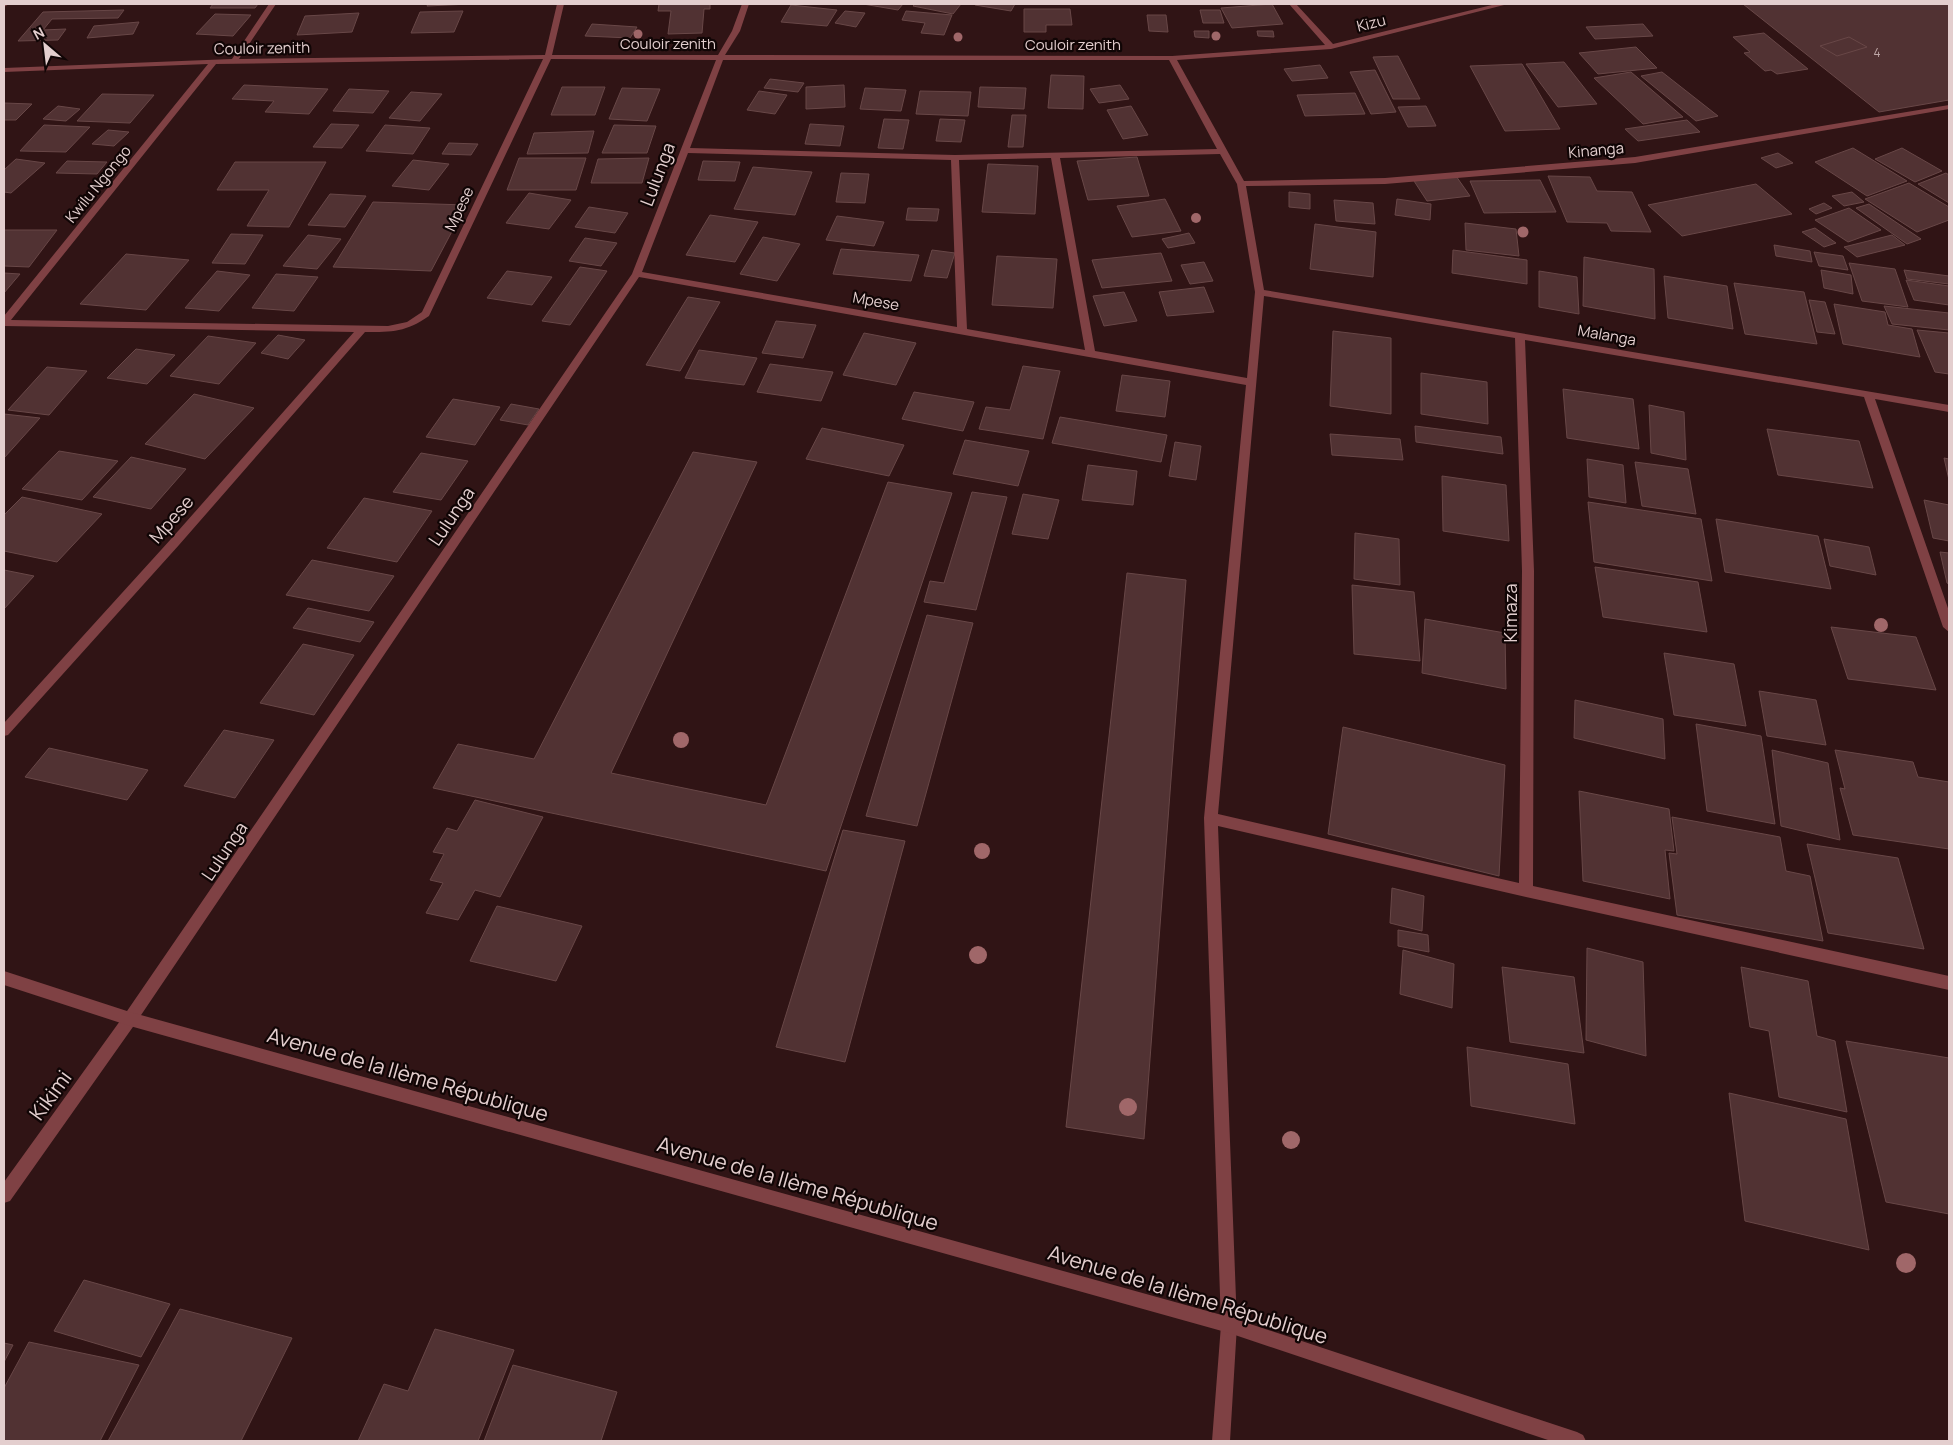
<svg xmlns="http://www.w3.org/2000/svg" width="1953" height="1445" font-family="Manrope,sans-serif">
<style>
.building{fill:#513233;stroke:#684747}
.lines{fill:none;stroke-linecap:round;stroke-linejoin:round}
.minor{fill:#7f4144;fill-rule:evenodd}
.tertiary{fill:#7f4144;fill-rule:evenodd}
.tree{fill:#a06769}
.labels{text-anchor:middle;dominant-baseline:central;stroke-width:4.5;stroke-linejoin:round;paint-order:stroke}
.far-number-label{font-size:12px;fill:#bea7a7}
.far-street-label{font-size:15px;fill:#e3cece;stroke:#100505}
.street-label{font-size:18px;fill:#e3cece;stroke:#100505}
.near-street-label{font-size:21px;fill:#e3cece;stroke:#100505}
</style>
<rect width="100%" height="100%" fill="#301415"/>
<!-- building -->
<g class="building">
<polygon points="213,4 258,4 255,8 210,8"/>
<polygon points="428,4 470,4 427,6"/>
<polygon points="659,4 710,4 710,9 704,9 702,33 668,34 671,11 658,11"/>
<polygon points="863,4 903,4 898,10"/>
<polygon points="915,4 961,4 953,14 913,6"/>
<polygon points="976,4 1015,4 1011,11 975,5"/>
<polygon points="1272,4 1283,24 1232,28 1221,8"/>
<polygon points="1743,4 1949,4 1949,100 1879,112"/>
<polygon points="791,5 837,10 827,26 781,22"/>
<polygon points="1024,9 1070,9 1072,25 1046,25 1046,32 1024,32"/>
<polygon points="124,10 118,18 52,19 43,30 66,29 58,40 18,41 43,12"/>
<polygon points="1200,10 1220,10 1224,23 1203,23"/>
<polygon points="463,11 454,32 411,33 420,12"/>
<polygon points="845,11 865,13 856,27 835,23"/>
<polygon points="906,11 952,15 944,35 921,33 925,23 902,20"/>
<polygon points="359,13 352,32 297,35 305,16"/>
<polygon points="215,14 251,15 233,36 196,34"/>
<polygon points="1147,15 1166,15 1168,32 1149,31"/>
<polygon points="139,22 133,34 87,38 94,26"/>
<polygon points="592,24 637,27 630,38 585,36"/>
<polygon points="1643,24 1653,36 1595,39 1586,27"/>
<polygon points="1194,31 1209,31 1209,38 1195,37"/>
<polygon points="1257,31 1273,31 1274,37 1258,36"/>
<polygon points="1764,33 1808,69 1777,74 1771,70 1765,71 1744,53 1750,52 1733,37"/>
<polygon points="1849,37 1867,47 1837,56 1820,46"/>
<polygon points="1636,47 1657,68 1598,74 1579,53"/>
<polygon points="1398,56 1420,99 1393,99 1373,57"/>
<polygon points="1564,62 1597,104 1558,107 1526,64"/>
<polygon points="1522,64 1560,129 1505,131 1470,66"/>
<polygon points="1320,65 1328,78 1292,81 1284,69"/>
<polygon points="1375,70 1396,112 1371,114 1350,72"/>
<polygon points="1631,72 1683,117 1643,124 1594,78"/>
<polygon points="1662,72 1718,116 1696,121 1641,76"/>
<polygon points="1051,75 1084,76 1083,109 1048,108"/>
<polygon points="770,79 804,83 798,92 764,88"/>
<polygon points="244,85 328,89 309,114 265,112 274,101 232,99"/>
<polygon points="844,85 845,107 806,109 806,87"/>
<polygon points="1120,85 1129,99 1099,103 1090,89"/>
<polygon points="562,87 605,87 595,115 551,115"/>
<polygon points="980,87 1026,88 1024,109 978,107"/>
<polygon points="622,88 660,89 647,121 609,119"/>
<polygon points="865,88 906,90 901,111 860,109"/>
<polygon points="349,89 389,91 373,113 333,111"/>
<polygon points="759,91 787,95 775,114 747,110"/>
<polygon points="920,91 971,92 968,116 916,114"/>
<polygon points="411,92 442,94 420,121 389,118"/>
<polygon points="1355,93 1365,114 1305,116 1297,95"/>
<polygon points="102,94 154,95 130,123 77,121"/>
<polygon points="4,103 32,104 16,120 4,120"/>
<polygon points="58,106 80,109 66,121 43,119"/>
<polygon points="1131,106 1148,135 1123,139 1107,110"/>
<polygon points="1426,106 1436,126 1408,127 1398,107"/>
<polygon points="1012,115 1026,115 1023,147 1008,147"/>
<polygon points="884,119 909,120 903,149 878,148"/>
<polygon points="940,119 965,120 961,142 936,141"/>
<polygon points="1687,120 1700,132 1638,141 1625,129"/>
<polygon points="331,124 359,125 342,148 313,147"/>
<polygon points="810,124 844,126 840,146 805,144"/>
<polygon points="44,125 90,127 66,152 20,151"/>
<polygon points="385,125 430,128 413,154 366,151"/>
<polygon points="614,125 656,126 647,153 602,153"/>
<polygon points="108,130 129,132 114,146 92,144"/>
<polygon points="594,131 588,153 527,154 534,133"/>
<polygon points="449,143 478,144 471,155 442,154"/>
<polygon points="1853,148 1907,181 1867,196 1815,162"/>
<polygon points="1902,148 1942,171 1915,182 1875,159"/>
<polygon points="1778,153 1793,163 1776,168 1761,158"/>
<polygon points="1137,157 1149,196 1088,200 1077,161"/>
<polygon points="519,158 586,158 576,190 507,190"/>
<polygon points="649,158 642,183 591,183 598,159"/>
<polygon points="16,159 45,163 11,193 4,192 4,170"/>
<polygon points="413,160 449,164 429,190 392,186"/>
<polygon points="67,161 107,162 97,174 56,173"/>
<polygon points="703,161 740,162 735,181 698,180"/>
<polygon points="235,162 326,162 289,227 247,226 269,190 217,190"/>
<polygon points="988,164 1038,166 1035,214 982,212"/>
<polygon points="753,167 812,172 795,215 734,209"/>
<polygon points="841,173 869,174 865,203 836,202"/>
<polygon points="1946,173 1949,175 1949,203 1918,184"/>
<polygon points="1456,176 1470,196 1427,201 1414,181"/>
<polygon points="1548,176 1590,177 1597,191 1632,192 1651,232 1611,231 1607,223 1567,222"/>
<polygon points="1540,180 1556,212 1484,213 1470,181"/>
<polygon points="1909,183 1949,207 1949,220 1917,232 1865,199"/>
<polygon points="1756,184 1792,214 1682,236 1648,205"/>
<polygon points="1289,192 1310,194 1310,209 1289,207"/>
<polygon points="1852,192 1864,202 1844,206 1832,196"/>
<polygon points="529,193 571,200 549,229 506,223"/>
<polygon points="330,194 366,196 345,227 308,225"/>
<polygon points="1165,199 1181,231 1132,237 1117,206"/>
<polygon points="1397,199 1431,204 1430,220 1395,215"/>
<polygon points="1334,200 1373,203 1375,224 1336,221"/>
<polygon points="373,202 466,205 431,271 333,267"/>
<polygon points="1824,203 1832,208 1816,214 1809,209"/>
<polygon points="1869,204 1921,239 1907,244 1856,208"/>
<polygon points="589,207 628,213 615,233 575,227"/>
<polygon points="908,208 939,209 937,221 906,220"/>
<polygon points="1849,208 1881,230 1848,242 1815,220"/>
<polygon points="710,215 758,222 735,262 686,255"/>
<polygon points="837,216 884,222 874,246 826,240"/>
<polygon points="1465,223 1516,229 1519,256 1466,250"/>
<polygon points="1315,224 1376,232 1373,277 1310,269"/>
<polygon points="1815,228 1836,243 1824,247 1802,232"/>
<polygon points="4,230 57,230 29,267 4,266"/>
<polygon points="1189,233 1195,243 1168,248 1162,239"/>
<polygon points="231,234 263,235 245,264 212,263"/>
<polygon points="308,235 341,239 317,269 283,266"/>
<polygon points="1892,235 1905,245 1857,257 1844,247"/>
<polygon points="763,237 800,244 777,281 740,274"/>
<polygon points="585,238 617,243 601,266 569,261"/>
<polygon points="1774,245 1810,251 1812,262 1776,256"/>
<polygon points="841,249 919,255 911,281 833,274"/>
<polygon points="932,250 955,253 947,278 924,276"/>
<polygon points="1453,250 1527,260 1527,284 1452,273"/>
<polygon points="1814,252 1843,256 1848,270 1819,266"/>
<polygon points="1161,253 1172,281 1102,288 1092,260"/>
<polygon points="126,254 189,260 146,310 80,304"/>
<polygon points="997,256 1057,259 1053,308 992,305"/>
<polygon points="1584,257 1654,269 1655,319 1583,306"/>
<polygon points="1204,262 1213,281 1190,284 1181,265"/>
<polygon points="1849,263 1895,269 1908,307 1862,301"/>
<polygon points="580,267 607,271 570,325 542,321"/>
<polygon points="1821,270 1851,275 1853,294 1824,288"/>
<polygon points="1904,270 1949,276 1949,284 1907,279"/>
<polygon points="217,271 250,275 219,311 185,308"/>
<polygon points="507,271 552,277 532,305 487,298"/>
<polygon points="1539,271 1577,277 1579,314 1539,307"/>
<polygon points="4,273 20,274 4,293"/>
<polygon points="276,274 318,277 294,311 252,308"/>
<polygon points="1664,276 1727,286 1733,329 1668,318"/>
<polygon points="1906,280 1949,286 1949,305 1914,300"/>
<polygon points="1734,283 1804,292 1817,344 1745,334"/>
<polygon points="1204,287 1214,312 1167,316 1159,292"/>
<polygon points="1124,292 1137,321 1104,326 1093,296"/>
<polygon points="688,297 720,302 680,371 646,365"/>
<polygon points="1809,300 1825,302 1835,334 1817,332"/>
<polygon points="1834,304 1885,312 1888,325 1912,329 1920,357 1843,344"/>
<polygon points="1884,306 1949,313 1949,330 1892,324"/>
<polygon points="776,321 816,325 803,358 762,353"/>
<polygon points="1917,330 1949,333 1949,374 1935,372"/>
<polygon points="1333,331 1391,338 1391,414 1330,406"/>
<polygon points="864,333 916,343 896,385 843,375"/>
<polygon points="278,335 305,340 288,359 261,353"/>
<polygon points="208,336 256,343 219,384 170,376"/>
<polygon points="136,349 175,355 147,384 107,378"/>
<polygon points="699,350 757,358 744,385 685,378"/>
<polygon points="770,364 833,372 821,401 757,392"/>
<polygon points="1023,366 1060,371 1043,439 979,429 986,407 1010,410"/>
<polygon points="47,367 87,371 49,415 8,410"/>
<polygon points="1421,373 1487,382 1488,424 1421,414"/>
<polygon points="1122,375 1170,381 1165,417 1116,411"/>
<polygon points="1563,389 1633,399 1639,449 1567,438"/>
<polygon points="914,392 974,402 963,431 902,419"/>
<polygon points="194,394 254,408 205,459 145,444"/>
<polygon points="453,399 500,407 475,445 426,437"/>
<polygon points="511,404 539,409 528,425 500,420"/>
<polygon points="1649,405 1684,412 1686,460 1651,453"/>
<polygon points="4,414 40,418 4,458"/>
<polygon points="1060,417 1167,435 1161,462 1052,443"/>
<polygon points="1415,426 1501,437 1503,454 1416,442"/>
<polygon points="822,428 904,445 889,476 806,459"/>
<polygon points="1767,429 1859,441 1873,488 1778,475"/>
<polygon points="1330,434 1400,439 1403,460 1332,455"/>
<polygon points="965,440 1029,451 1018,486 953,474"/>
<polygon points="1175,442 1201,446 1196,480 1169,476"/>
<polygon points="59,451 118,461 82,500 22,489"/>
<polygon points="693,452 757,462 611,773 766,805 888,482 952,493 826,871 433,788 458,744 534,759"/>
<polygon points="421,453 468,461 441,500 393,492"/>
<polygon points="131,457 186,469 151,509 93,497"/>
<polygon points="1944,458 1949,459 1949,480"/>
<polygon points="1587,459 1623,465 1626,503 1589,497"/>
<polygon points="1635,462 1688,469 1696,514 1642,506"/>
<polygon points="1088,465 1137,471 1133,505 1082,500"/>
<polygon points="1442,476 1506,485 1509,541 1443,531"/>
<polygon points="972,492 1007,497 976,610 924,602 930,581 944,583"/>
<polygon points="1023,494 1059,500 1048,539 1012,534"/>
<polygon points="22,497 102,514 57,562 4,551 4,515"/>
<polygon points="364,498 432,511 397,562 327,548"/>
<polygon points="1924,500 1949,505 1949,541 1933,538"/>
<polygon points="1588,502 1701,519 1712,581 1594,562"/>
<polygon points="1716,519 1818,536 1831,589 1725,572"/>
<polygon points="1355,533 1399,539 1400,585 1354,579"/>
<polygon points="1824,539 1869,547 1876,575 1830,566"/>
<polygon points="1940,552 1949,553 1949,584 1947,583"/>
<polygon points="312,560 394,576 369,611 286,595"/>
<polygon points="1595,567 1698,582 1707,632 1603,617"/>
<polygon points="4,570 34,576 4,609"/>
<polygon points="1127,573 1186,580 1144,1139 1066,1127"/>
<polygon points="1352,585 1414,592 1420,661 1354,654"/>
<polygon points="308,608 374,622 360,642 293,628"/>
<polygon points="927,615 973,623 917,826 866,816"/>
<polygon points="1425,619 1505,633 1506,689 1422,673"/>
<polygon points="1831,627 1916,637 1936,690 1848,679"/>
<polygon points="303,644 354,655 314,715 260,703"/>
<polygon points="1664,653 1734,664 1746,726 1674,715"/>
<polygon points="1759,691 1816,700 1826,745 1767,736"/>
<polygon points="1575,700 1663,719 1665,759 1574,738"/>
<polygon points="1696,724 1761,736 1775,824 1707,811"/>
<polygon points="1343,727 1505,765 1499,876 1328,834"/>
<polygon points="224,730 274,740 235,798 184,786"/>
<polygon points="49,748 148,770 127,800 25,777"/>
<polygon points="1772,750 1828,763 1840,840 1781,826"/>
<polygon points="1835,750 1913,762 1918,777 1949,782 1949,851 1949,849 1853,835 1840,788 1845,789"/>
<polygon points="1579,791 1669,809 1674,851 1665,850 1670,899 1583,881"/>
<polygon points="475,800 543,817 500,897 475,890 458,920 426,913 443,883 430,880 444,854 433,852 447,828 457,831"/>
<polygon points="1672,817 1780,837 1786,871 1810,876 1823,941 1677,915 1669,853 1677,854"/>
<polygon points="843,830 905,841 845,1062 776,1047"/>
<polygon points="1807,844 1898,858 1924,949 1828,933"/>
<polygon points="1392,888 1424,896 1422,931 1390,923"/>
<polygon points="497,906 582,926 556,981 470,961"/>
<polygon points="1398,930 1428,935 1429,952 1398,946"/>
<polygon points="1587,948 1643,962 1646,1056 1586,1040"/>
<polygon points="1403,950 1454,964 1452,1008 1400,994"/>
<polygon points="1502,967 1574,977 1584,1053 1510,1042"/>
<polygon points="1741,967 1808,981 1817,1036 1835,1041 1847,1112 1779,1097 1769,1031 1750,1027"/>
<polygon points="1846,1041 1949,1058 1949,1214 1886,1202"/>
<polygon points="1467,1047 1568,1064 1575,1124 1471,1106"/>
<polygon points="1729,1093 1846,1119 1869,1250 1745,1221"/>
<polygon points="84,1280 170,1304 141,1357 54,1331"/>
<polygon points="180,1309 292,1338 241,1441 108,1441"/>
<polygon points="435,1329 514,1350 478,1441 358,1441 384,1384 408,1391"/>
<polygon points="29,1342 139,1365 100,1441 4,1441 4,1388"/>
<polygon points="4,1343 13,1345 4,1362"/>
<polygon points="513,1365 617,1392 601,1441 484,1441"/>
</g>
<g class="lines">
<!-- minor -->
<g class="minor">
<polygon points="4,4 9,4 4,7"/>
<path d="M269,4H276L239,59L545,55L557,4H564L552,55H718L732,31L742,4H749L740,31L725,55L1172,56L1325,45L1289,4H1296L1333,44L1496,4H1508L1331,49L1177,60L1244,181L1385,178L1635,157L1949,105V109L1635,163L1385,184L1246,186L1264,290L1949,405V412L1875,399L1949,611V632L1943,627L1864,397L1525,340L1534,571L1533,886L1949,976V990L1526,897L1218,826L1237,1325L1230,1441H1212L1221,1325L1204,818L1246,385L639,277L135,1024L10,1201L4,1203V1182L125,1014L632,274L716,60L551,59L429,316C406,332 393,332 365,332L179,545L8,735L4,736V723L171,539L354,332L4,326V316L208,64L4,72V68L232,59ZM543,59L422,312L407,322L388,326L11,320L216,64ZM723,60H1169L1217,149L955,155L690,148ZM688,153L951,160L957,327L642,272ZM1220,154L1237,184L1255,292L1247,378L1095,351L1060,158ZM1051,158L1085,350L967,329L959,160ZM1264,296L1515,338L1522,571L1519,883L1218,814Z"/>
</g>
<!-- tertiary -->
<polygon class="tertiary" points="4,971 130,1012 1229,1317 1577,1432 1583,1435 1586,1441 1551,1441 1229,1333 130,1026 4,985"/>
</g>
<!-- trees -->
<g class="tree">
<circle cx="638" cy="34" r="4.5"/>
<circle cx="1216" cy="36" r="4.5"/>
<circle cx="958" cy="37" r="4.5"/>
<circle cx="1196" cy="218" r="5"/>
<circle cx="1523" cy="232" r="5.5"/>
<circle cx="1881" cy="625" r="7"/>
<circle cx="681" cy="740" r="8"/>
<circle cx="982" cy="851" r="8"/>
<circle cx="978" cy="955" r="9"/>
<circle cx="1128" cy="1107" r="9"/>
<circle cx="1291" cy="1140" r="9"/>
<circle cx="1906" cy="1263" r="10"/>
</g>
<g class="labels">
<!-- far-number labels -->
<g class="far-number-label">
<text x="1877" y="52">4</text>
</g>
<!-- far-street labels -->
<g class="far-street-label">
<text transform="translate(1371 23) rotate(-14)">Kizu</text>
<text x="668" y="43">Couloir zenith</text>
<text x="1073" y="44">Couloir zenith</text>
<text transform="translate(262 48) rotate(-1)">Couloir zenith</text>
<text transform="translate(1596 150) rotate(-5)">Kinanga</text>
<text transform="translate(98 184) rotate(-51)">Kwilu Ngongo</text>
<text transform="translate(459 209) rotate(-65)">Mpese</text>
<text transform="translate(876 301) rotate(10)">Mpese</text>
<text transform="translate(1607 335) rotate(10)">Malanga</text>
</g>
<!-- street labels -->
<g class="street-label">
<text transform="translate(657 174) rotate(-69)">Lulunga</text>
<text transform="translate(451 516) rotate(-56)">Lulunga</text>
<text transform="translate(171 519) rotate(-49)">Mpese</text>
<text transform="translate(1510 613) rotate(-90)">Kimaza</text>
<text transform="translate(224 851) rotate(-56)">Lulunga</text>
</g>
<!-- near-street labels -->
<g class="near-street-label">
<text transform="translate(408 1074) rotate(16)">Avenue de la IIème République</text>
<text transform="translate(50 1095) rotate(-54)">Kikimi</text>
<text transform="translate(798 1183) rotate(16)">Avenue de la IIème République</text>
<text transform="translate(1188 1294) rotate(17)">Avenue de la IIème République</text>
</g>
</g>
<!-- border -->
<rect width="1953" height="1445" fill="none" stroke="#e3cece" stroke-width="10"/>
<!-- north arrow -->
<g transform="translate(45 45) rotate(332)" stroke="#100505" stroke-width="4" paint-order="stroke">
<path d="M0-4L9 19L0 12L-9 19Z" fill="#e3cece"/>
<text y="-8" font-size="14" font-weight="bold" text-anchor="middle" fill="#e3cece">N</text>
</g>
</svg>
